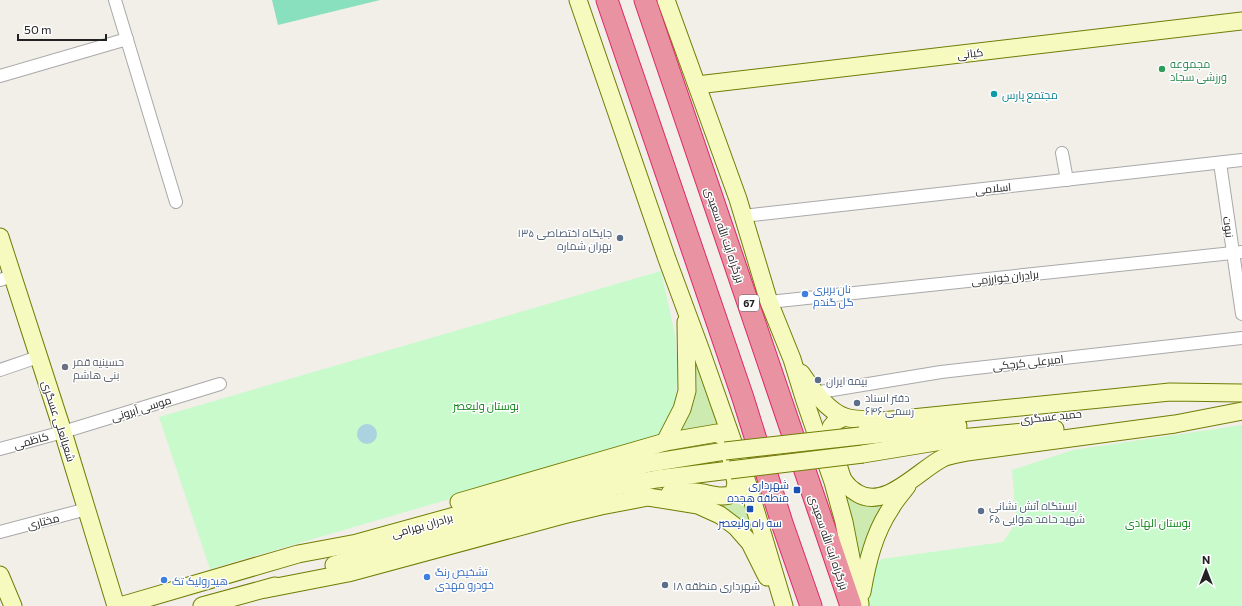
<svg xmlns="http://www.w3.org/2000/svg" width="1242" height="606" font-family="Commissioner,Cairo,sans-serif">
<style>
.grass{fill:#cdebb0}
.park{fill:#c8facc}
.pitch{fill:#88e0be}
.water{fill:#aad3df}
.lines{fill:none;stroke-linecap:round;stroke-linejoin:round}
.street-casing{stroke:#a9a9a9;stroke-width:14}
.secondary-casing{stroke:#707d05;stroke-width:19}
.highway-casing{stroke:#dc2a67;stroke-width:23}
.street{stroke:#fff;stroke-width:12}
.secondary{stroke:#f7fabf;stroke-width:17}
.highway{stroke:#e892a2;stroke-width:21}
.secondary-bridge-casing{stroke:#707d05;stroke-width:19;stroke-linecap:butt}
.secondary-bridge{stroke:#f7fabf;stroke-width:17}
.leisure-dot{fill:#2e9e5b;stroke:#fff;stroke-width:1.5}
.culture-dot{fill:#0f9aa8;stroke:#fff;stroke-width:1.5}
.service-dot{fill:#5c6f8a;stroke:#fff;stroke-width:1.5}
.shop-dot{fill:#3f7fe0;stroke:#fff;stroke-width:1.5}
.worship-dot{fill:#6b7280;stroke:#fff;stroke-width:1.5}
.transit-dot{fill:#1a4fb4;stroke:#fff;stroke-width:1.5}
.labels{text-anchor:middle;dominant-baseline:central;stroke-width:3;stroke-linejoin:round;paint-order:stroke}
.shield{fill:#fff;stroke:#646464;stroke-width:1}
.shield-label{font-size:10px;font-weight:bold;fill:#222}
.street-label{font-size:11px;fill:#222;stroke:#fff}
.leisure-label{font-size:11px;fill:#27864d;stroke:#fff;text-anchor:start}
.culture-label{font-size:11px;fill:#0d838f;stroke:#fff;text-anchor:start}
.service-label{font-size:11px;fill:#4e5e75;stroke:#fff;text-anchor:start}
.shop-label{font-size:11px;fill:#366cbe;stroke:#fff;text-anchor:start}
.worship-label{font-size:11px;fill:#5b616d;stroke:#fff;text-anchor:start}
.park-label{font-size:11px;fill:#0c8416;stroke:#fff}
.transit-label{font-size:11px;fill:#164399;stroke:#fff;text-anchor:end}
</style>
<rect width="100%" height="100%" fill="#f2efe9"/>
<!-- grass -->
<g class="grass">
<path d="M691,348L707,390L718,427L679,432C700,399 700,385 691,348Z"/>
<polygon points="742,491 764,554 680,495"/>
<path d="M845,496C859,506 872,507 889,503L859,576Z"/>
</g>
<!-- park -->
<g class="park">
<polygon points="661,271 675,335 678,371 675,404 660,435 515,480 210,569 159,417"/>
<polygon points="1242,425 1242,606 868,606 868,585 871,568 882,559 1003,542 1016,523 1012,470 1073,450"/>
</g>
<!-- pitch -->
<polygon class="pitch" points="272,0 380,0 278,25"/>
<!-- water -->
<circle class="water" cx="367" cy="434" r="10"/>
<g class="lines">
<!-- street casing -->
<g class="street-casing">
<g id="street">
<polyline points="115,0 176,202"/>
<polyline points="0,76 127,39"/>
<polyline points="1062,153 1067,180"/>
<polyline points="1220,163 1242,314"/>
<polyline points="743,216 1242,160"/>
<polyline points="0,280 12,276"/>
<polyline points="769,302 1242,252"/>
<polyline points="0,370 38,357"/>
<polyline points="814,393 941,372 1242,338"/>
<polyline points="0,449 63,432 220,384"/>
<polyline points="0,532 87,509"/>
</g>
</g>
<!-- secondary casing -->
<g class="secondary-casing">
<g id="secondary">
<polyline points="578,0 667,259 701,351 747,482 784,606"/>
<polyline points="666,0 738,199 769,302 792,359 805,401 833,482 844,522 860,604"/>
<polyline points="697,85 1242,21"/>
<polyline points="0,237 63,432 116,606"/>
<path d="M801,373C811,388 827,411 845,417C855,420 871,420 882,421L1170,392L1242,393"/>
<path d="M845,417L836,421L831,427C834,442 837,469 844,481C848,487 852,490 857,493C885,511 920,469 943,458C950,455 959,454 967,452L1175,424L1242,411"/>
<polyline points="860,436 958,426"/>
<path d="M665,442L717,433L727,439L736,483L734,493C722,500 709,493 696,492C687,491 678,492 670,493"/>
<polyline points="863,454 960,438 1055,429"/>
<polyline points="459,502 665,442 682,409 687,391 686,322"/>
<polyline points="334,565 548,502 613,487 657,479 730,470"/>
<polyline points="0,575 13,606"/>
<polyline points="266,589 348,573 563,515 601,506 648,497 698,505 720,515 736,527 750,543 767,577"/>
<path d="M862,592C867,563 874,533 891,508C895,500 902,493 907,486"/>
<polyline points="120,606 298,554 357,543 606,474 650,463 725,451"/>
<polyline points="202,606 275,586"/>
</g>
</g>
<!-- highway casing -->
<g class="highway-casing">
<g id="highway">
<polyline points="607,0 743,398 782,523 811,606"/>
<polyline points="645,0 851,606"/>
</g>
</g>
<!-- street -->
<use href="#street" class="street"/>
<!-- secondary -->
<use href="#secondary" class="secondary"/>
<!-- highway -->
<use href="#highway" class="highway"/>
<!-- secondary-bridge casing -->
<g class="secondary-bridge-casing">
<g id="secondary-bridge">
<polyline points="725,451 860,436"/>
<polyline points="730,470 863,454"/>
</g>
</g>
<!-- secondary-bridge -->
<use href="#secondary-bridge" class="secondary-bridge"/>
</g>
<!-- markers -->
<circle class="leisure-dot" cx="1162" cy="69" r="4"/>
<circle class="culture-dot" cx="994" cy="94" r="4"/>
<g class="service-dot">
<circle cx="620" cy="238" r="4"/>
<circle cx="818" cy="380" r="4"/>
<circle cx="857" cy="403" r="4"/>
<circle cx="981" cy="511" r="4"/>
<circle cx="665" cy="585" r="4"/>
</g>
<g class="shop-dot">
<circle cx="805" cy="294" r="4"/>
<circle cx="427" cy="577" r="4"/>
<circle cx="164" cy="580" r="4"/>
</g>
<circle class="worship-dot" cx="65" cy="367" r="4"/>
<g class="transit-dot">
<rect x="793" y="486" width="8" height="8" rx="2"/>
<rect x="746" y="505" width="8" height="8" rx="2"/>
</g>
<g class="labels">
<!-- shield labels -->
<rect class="shield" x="739" y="295" width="20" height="16" rx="3"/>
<g class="shield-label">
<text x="749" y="303">67</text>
</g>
<!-- street labels -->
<g class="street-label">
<text transform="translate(970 53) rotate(-7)">کیانی</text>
<text transform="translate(993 188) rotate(-6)">اسلامی</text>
<text transform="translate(1229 227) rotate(82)">نبوت</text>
<text transform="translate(725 235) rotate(71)">بزرگراه آیت الله سعیدی</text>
<text transform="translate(1005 277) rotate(-6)">برادران خوارزمی</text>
<text transform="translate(1028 362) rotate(-6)">امیرعلی کرچکی</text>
<text transform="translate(141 408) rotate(-17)">موسی آبرونی</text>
<text transform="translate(1051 416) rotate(-6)">حمید عسگری</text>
<text transform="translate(59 421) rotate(72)">شعبانعلی عسگری</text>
<text transform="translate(31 440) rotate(-15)">کاظمی</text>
<text transform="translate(43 521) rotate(-15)">مختاری</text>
<text transform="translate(422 525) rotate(-16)">برادران بهرامی</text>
<text transform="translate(829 542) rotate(71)">بزرگراه آیت الله سعیدی</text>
</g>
<!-- leisure labels -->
<g class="leisure-label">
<text x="1170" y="63">مجموعه<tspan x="1170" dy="13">ورزشی سجاد</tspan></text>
</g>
<!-- culture labels -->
<g class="culture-label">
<text x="1002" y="94">مجتمع پارس</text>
</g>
<!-- service labels -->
<g class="service-label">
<text x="612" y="232" text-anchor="end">۱۳۵ جایگاه اختصاصی<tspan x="612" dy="13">بهران شماره</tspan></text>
<text x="826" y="380">بیمه ایران</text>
<text x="865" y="397">دفتر اسناد<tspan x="865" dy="13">رسمی ۶۴۶</tspan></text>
<text x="989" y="505">ایستگاه آتش نشانی<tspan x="989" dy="13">۶۵ شهید حامد هوایی</tspan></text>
<text x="673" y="585">شهرداری منطقه ۱۸</text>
</g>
<!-- shop labels -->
<g class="shop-label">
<text x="813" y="288">نان بربری<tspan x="813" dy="13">گل گندم</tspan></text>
<text x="435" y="571">تشخیص رنگ<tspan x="435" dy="13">خودرو مهدی</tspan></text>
<text x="172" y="580">هیدرولیک تک</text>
</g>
<!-- worship labels -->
<g class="worship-label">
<text x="73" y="361">حسینیه قمر<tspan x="73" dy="13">بنی هاشم</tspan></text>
</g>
<!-- park labels -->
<g class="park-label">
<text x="486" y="405">بوستان ولیعصر</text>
<text x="1158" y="522">بوستان الهادی</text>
</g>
<!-- transit labels -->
<g class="transit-label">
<text x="789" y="484">شهرداری<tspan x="789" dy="13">منطقه هجده</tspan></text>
<text x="750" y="522" text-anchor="middle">سه راه ولیعصر</text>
</g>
</g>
<!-- north arrow -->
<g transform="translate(1206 570)" stroke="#ffffff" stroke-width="3" paint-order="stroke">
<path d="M0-3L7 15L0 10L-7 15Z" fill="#222222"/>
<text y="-6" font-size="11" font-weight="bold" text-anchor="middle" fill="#222222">N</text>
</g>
<!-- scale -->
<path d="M18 34v6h88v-6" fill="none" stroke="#222222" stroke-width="2"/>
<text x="24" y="34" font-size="12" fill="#222222" stroke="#ffffff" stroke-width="3" paint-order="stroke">50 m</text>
</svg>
